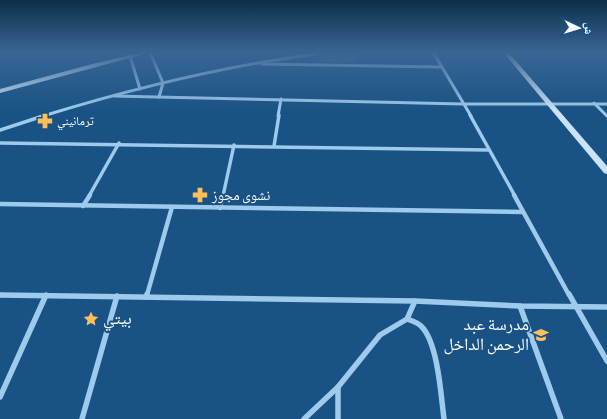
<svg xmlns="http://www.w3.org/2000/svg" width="607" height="419" font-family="'Sofia Sans Condensed','Noto Naskh Arabic',sans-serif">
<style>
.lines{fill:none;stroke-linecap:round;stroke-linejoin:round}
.street-far3{stroke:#9ecaec;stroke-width:3}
.street-far2{stroke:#9ecaec;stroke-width:3.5}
.street-far1{stroke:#9ecaec;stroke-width:4.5}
.street{stroke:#9ecaec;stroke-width:5.5}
.secondary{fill:#cbe3f9;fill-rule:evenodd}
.wall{fill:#386c96}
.labels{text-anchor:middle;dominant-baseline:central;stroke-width:4;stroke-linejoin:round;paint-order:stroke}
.far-poi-label{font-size:12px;fill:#fff;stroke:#195385;text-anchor:start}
.poi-label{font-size:14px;fill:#fff;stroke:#195385;text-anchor:start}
.near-poi-label{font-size:17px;fill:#fff;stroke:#195385;text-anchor:start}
</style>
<rect width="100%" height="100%" fill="#195385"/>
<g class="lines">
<!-- street-far3 -->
<g class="street-far3">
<polyline points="150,52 163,83 159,97"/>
<polyline points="433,52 471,116"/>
<polyline points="130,56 140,89"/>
<polyline points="262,64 442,67"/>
<polyline points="114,96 463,104 607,104"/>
<polyline points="594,103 607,116"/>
<path d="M43,116C134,88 228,65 323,53"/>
<polyline points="278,116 281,99"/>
</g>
<!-- street-far2 -->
<g class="street-far2">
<polyline points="470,115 515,196"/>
<polyline points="0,130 46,115"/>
<polyline points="0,143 489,150"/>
<polyline points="274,146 279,115"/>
<polyline points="89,196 119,143"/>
<polyline points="223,196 234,145"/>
</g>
<!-- street-far1 -->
<g class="street-far1">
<polyline points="514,195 569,295"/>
<polyline points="0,204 523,212"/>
<polyline points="83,206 90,195"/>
<polyline points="220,208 223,195"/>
<polyline points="0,295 4,295"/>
<polyline points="147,295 172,207"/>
</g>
<!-- street -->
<g class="street">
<polyline points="569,294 607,361"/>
<polyline points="0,295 415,301 520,306 607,307"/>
<polyline points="146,297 147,294"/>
<polyline points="520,306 561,419"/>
<path d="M407,319C412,321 417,322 421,326C438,342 441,396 444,419"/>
<polyline points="338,387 338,419"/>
<polyline points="0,397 46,295"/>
<polyline points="82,419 117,296"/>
<polyline points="304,419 338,387 380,335 407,319 415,301"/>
</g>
<!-- secondary -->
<g class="secondary">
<polygon points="144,52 152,52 0,93 0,89 92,64"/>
<polygon points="503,52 508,52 607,166 607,174 604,173"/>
</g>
</g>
<!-- wall -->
<polygon class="wall" points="319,52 358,52 356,63 319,62"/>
<!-- sky -->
<linearGradient id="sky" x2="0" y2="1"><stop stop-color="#0e2e49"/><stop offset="0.47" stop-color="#386694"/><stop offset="1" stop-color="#386694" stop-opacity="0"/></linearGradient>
<rect width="607" height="111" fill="url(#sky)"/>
<!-- icons -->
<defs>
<g id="pharmacy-bare" transform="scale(1.2)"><path d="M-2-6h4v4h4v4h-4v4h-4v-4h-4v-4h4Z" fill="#ffbe59" stroke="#195385" stroke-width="2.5" paint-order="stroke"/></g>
<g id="sight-bare" transform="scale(1.2)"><path d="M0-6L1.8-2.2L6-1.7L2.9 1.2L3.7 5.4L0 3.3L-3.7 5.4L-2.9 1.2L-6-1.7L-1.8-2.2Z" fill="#ffbe59" stroke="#195385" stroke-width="2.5" paint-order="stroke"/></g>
<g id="school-bare" transform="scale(1.2)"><path d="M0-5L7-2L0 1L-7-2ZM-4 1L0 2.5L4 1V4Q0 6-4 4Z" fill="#ffbe59" stroke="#195385" stroke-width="2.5" paint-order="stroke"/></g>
</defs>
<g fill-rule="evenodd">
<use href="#pharmacy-bare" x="45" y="121"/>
<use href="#pharmacy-bare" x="200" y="195"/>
<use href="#sight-bare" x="91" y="319"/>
<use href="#school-bare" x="541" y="335"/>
</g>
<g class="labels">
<!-- far-poi labels -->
<g class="far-poi-label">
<text x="57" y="121">ترمانيني</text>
</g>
<!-- poi labels -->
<g class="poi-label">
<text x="212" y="195">نشوى مجوز</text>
</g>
<!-- near-poi labels -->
<g class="near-poi-label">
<text x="103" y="319">بيتي</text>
<text x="529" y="325" text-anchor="end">مدرسة عبد<tspan x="529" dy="20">الرحمن الداخل</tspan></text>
</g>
</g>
<!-- north arrow -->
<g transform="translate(579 28) rotate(94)" stroke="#195385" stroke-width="3" paint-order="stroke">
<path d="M0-3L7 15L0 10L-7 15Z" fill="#ffffff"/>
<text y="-6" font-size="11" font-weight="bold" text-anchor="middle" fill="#ffffff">ش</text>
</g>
</svg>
